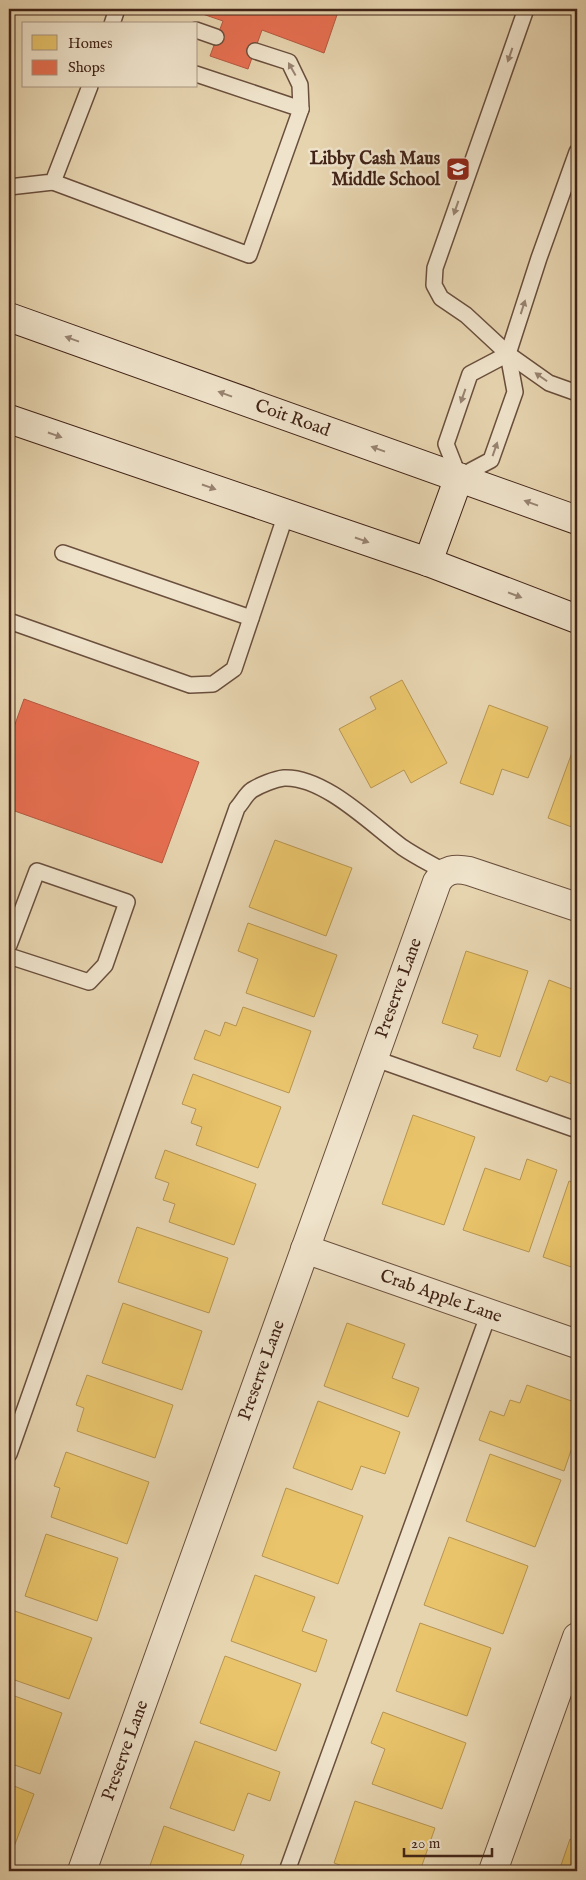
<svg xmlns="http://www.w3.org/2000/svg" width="586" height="1880" font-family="'IM FELL English',serif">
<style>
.homes{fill:#e9c46a;stroke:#b79451}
.shops{fill:#e76f51;stroke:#b55840}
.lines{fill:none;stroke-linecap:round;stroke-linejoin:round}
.service-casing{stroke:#6a4f3d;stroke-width:18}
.minor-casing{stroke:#6a4f3d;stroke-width:30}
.secondary-casing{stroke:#412317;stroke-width:30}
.service{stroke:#efe3cb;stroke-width:15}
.minor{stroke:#efe3cb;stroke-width:28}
.secondary{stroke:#efe3cb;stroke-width:28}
.oneway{fill:#988371}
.labels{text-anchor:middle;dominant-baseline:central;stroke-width:5;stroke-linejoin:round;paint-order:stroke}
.poi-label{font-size:18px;font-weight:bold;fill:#412317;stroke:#efe3cb;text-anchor:end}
.street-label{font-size:18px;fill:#412317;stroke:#efe3cb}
</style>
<rect width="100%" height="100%" fill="#e6d4af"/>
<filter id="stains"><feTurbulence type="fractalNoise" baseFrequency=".004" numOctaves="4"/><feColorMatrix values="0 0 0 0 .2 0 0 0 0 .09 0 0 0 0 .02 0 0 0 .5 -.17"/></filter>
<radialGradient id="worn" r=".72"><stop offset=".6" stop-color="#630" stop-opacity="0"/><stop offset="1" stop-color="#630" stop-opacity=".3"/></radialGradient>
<!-- homes -->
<g class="homes">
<polygon points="402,680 447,763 411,783 404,770 371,788 339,729 376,709 370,697"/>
<polygon points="489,705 548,727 528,778 502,769 493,795 460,783"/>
<polygon points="577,739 577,829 548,818"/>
<polygon points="275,840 352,868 326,936 249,907"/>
<polygon points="248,923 337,955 314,1017 246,993 258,959 238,951"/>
<polygon points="466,951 528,971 500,1057 473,1048 478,1035 442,1023"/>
<polygon points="549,980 577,991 577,1086 550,1076 547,1082 516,1070"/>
<polygon points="243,1007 311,1031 289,1093 194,1059 205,1030 220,1036 225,1022 236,1026"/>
<polygon points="193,1074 281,1107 258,1168 196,1145 202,1127 191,1123 196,1109 182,1104"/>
<polygon points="413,1115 475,1137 444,1225 382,1204"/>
<polygon points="165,1150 256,1184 234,1245 169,1222 175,1204 163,1200 169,1183 155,1178"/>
<polygon points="527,1159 557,1170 529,1252 463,1230 485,1168 520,1180"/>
<polygon points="569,1181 577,1184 577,1269 543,1257"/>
<polygon points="137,1227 228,1258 209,1313 118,1282"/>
<polygon points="123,1303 202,1331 182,1390 102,1363"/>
<polygon points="347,1323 405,1344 392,1378 419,1388 408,1417 324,1386"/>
<polygon points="87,1375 173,1405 155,1458 77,1431 84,1408 76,1405"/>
<polygon points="527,1385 577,1403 577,1433 564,1471 479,1440 490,1411 504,1416 510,1400 520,1403"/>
<polygon points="318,1401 400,1432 385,1474 361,1466 352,1490 293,1468"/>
<polygon points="66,1452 149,1482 127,1544 51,1517 60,1488 54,1486"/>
<polygon points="490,1454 561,1480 535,1547 466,1521"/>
<polygon points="286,1488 363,1516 338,1584 262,1556"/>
<polygon points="46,1534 118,1558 97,1621 25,1596"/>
<polygon points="449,1537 528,1566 503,1634 424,1605"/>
<polygon points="255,1575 315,1597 302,1631 327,1640 316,1672 231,1641"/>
<polygon points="9,1609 92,1638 69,1699 9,1678 14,1660 9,1659"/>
<polygon points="420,1623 491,1648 467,1716 396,1691"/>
<polygon points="225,1656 301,1684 276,1751 200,1723"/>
<polygon points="9,1694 62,1713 40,1774 9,1763"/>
<polygon points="383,1712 466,1743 442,1809 372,1784 385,1749 371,1743"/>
<polygon points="195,1741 280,1772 270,1801 248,1793 234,1831 170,1808"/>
<polygon points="9,1784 34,1794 12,1852 9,1850"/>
<polygon points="355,1801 435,1828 420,1871 357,1871 334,1863"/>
<polygon points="164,1826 244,1855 238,1871 148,1871"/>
<polygon points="570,1839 577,1841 577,1871 559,1871"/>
</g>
<!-- shops -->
<g class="shops">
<polygon points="188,9 339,9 324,53 262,30 248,69 210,56 223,21"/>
<polygon points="24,699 199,762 162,863 9,809 9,741"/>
</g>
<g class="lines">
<!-- service casing -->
<g class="service-casing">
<g id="service">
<polyline points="526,9 435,268 434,285 441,298 466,315 508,354 549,383 577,393"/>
<polyline points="112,24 117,9"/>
<polyline points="196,30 216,37"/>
<polyline points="255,51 289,62 300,85 301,109"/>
<polyline points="53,182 249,255 301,109 196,74"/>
<polyline points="9,187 53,182 90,86"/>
<polyline points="508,354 470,374 446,444 459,477 491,460 515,392 508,354 539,258 577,152"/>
<polyline points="63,553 251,618"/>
<polyline points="9,621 190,685 213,684 234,669 286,514"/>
<polyline points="9,945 37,871 127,902 105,965 89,982 9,956"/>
<polyline points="373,1058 577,1130"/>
<path d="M9,1454L237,808C242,803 246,794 252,790C260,785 275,779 284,778C324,776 372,825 402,847C415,856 431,864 445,872"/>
<polyline points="287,1871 489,1313"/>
</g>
</g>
<!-- minor casing -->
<g class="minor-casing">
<g id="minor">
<path id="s1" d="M305,1249L577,1344"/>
<path id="s2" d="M82,1871L437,882C445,869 455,868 469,871L577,907"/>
<polyline points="493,1871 577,1637"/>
</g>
</g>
<!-- secondary casing -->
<g class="secondary-casing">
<g id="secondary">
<path id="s3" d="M9,317L577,520"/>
<polyline points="9,419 428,562 577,619"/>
<polyline points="428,562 459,477"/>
</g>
</g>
<!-- service -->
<use href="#service" class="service"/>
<!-- minor -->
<use href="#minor" class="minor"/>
<!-- secondary -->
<use href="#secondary" class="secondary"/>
</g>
<!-- one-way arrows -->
<defs><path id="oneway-solid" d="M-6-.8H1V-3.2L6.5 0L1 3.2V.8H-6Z" transform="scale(1.25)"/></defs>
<g class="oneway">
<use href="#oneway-solid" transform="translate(510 55) rotate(109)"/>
<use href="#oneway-solid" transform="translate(292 69) rotate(-119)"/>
<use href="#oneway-solid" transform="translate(456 208) rotate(109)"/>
<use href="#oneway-solid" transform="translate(523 307) rotate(-72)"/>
<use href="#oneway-solid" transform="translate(72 339) rotate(-160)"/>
<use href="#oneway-solid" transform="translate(541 377) rotate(-145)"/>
<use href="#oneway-solid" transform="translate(225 394) rotate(-160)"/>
<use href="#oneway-solid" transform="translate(463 396) rotate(109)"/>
<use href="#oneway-solid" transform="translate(55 435) rotate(19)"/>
<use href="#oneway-solid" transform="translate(378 449) rotate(-160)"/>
<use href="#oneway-solid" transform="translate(495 449) rotate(-71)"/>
<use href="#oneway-solid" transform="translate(209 487) rotate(19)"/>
<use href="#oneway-solid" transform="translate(531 503) rotate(-160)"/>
<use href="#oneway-solid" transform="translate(362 540) rotate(19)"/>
<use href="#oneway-solid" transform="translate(515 595) rotate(21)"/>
</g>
<!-- icons -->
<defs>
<g id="school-square" transform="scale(1.25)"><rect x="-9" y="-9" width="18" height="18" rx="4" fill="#8f2418" stroke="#efe3cb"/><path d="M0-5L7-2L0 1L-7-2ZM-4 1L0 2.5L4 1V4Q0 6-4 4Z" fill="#fff"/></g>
</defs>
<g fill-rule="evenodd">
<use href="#school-square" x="458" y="169"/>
</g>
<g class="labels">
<!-- poi labels -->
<g class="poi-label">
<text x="440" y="159">Libby Cash Maus<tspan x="440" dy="21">Middle School</tspan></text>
</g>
<!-- street labels -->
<g class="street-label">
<text stroke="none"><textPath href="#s3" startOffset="301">Coit Road</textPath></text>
<text stroke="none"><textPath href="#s2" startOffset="938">Preserve Lane</textPath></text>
<text stroke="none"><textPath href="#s1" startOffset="144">Crab Apple Lane</textPath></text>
<text stroke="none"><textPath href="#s2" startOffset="532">Preserve Lane</textPath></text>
<text stroke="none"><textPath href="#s2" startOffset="128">Preserve Lane</textPath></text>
</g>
</g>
<!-- margin -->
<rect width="586" height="1880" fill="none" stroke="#e6d4af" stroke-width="30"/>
<rect x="10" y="10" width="566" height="1860" fill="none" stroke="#412317" stroke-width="2.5"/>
<rect x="15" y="15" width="556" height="1850" fill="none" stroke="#412317"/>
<!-- legend -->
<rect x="22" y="22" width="175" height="65" fill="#efe3cb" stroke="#a99683"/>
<rect x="32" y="35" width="25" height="15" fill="#e9c46a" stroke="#a99683"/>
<text x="68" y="48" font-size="15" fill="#412317">Homes</text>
<rect x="32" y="60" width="25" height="15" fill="#e76f51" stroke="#a99683"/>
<text x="68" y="72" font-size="15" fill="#412317">Shops</text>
<!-- scale -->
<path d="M404 1848v8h88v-8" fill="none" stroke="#412317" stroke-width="2.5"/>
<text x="411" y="1848" font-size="15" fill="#412317" stroke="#efe3cb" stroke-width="4" paint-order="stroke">20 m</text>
<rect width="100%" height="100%" filter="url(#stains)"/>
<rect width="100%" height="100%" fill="url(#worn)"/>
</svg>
